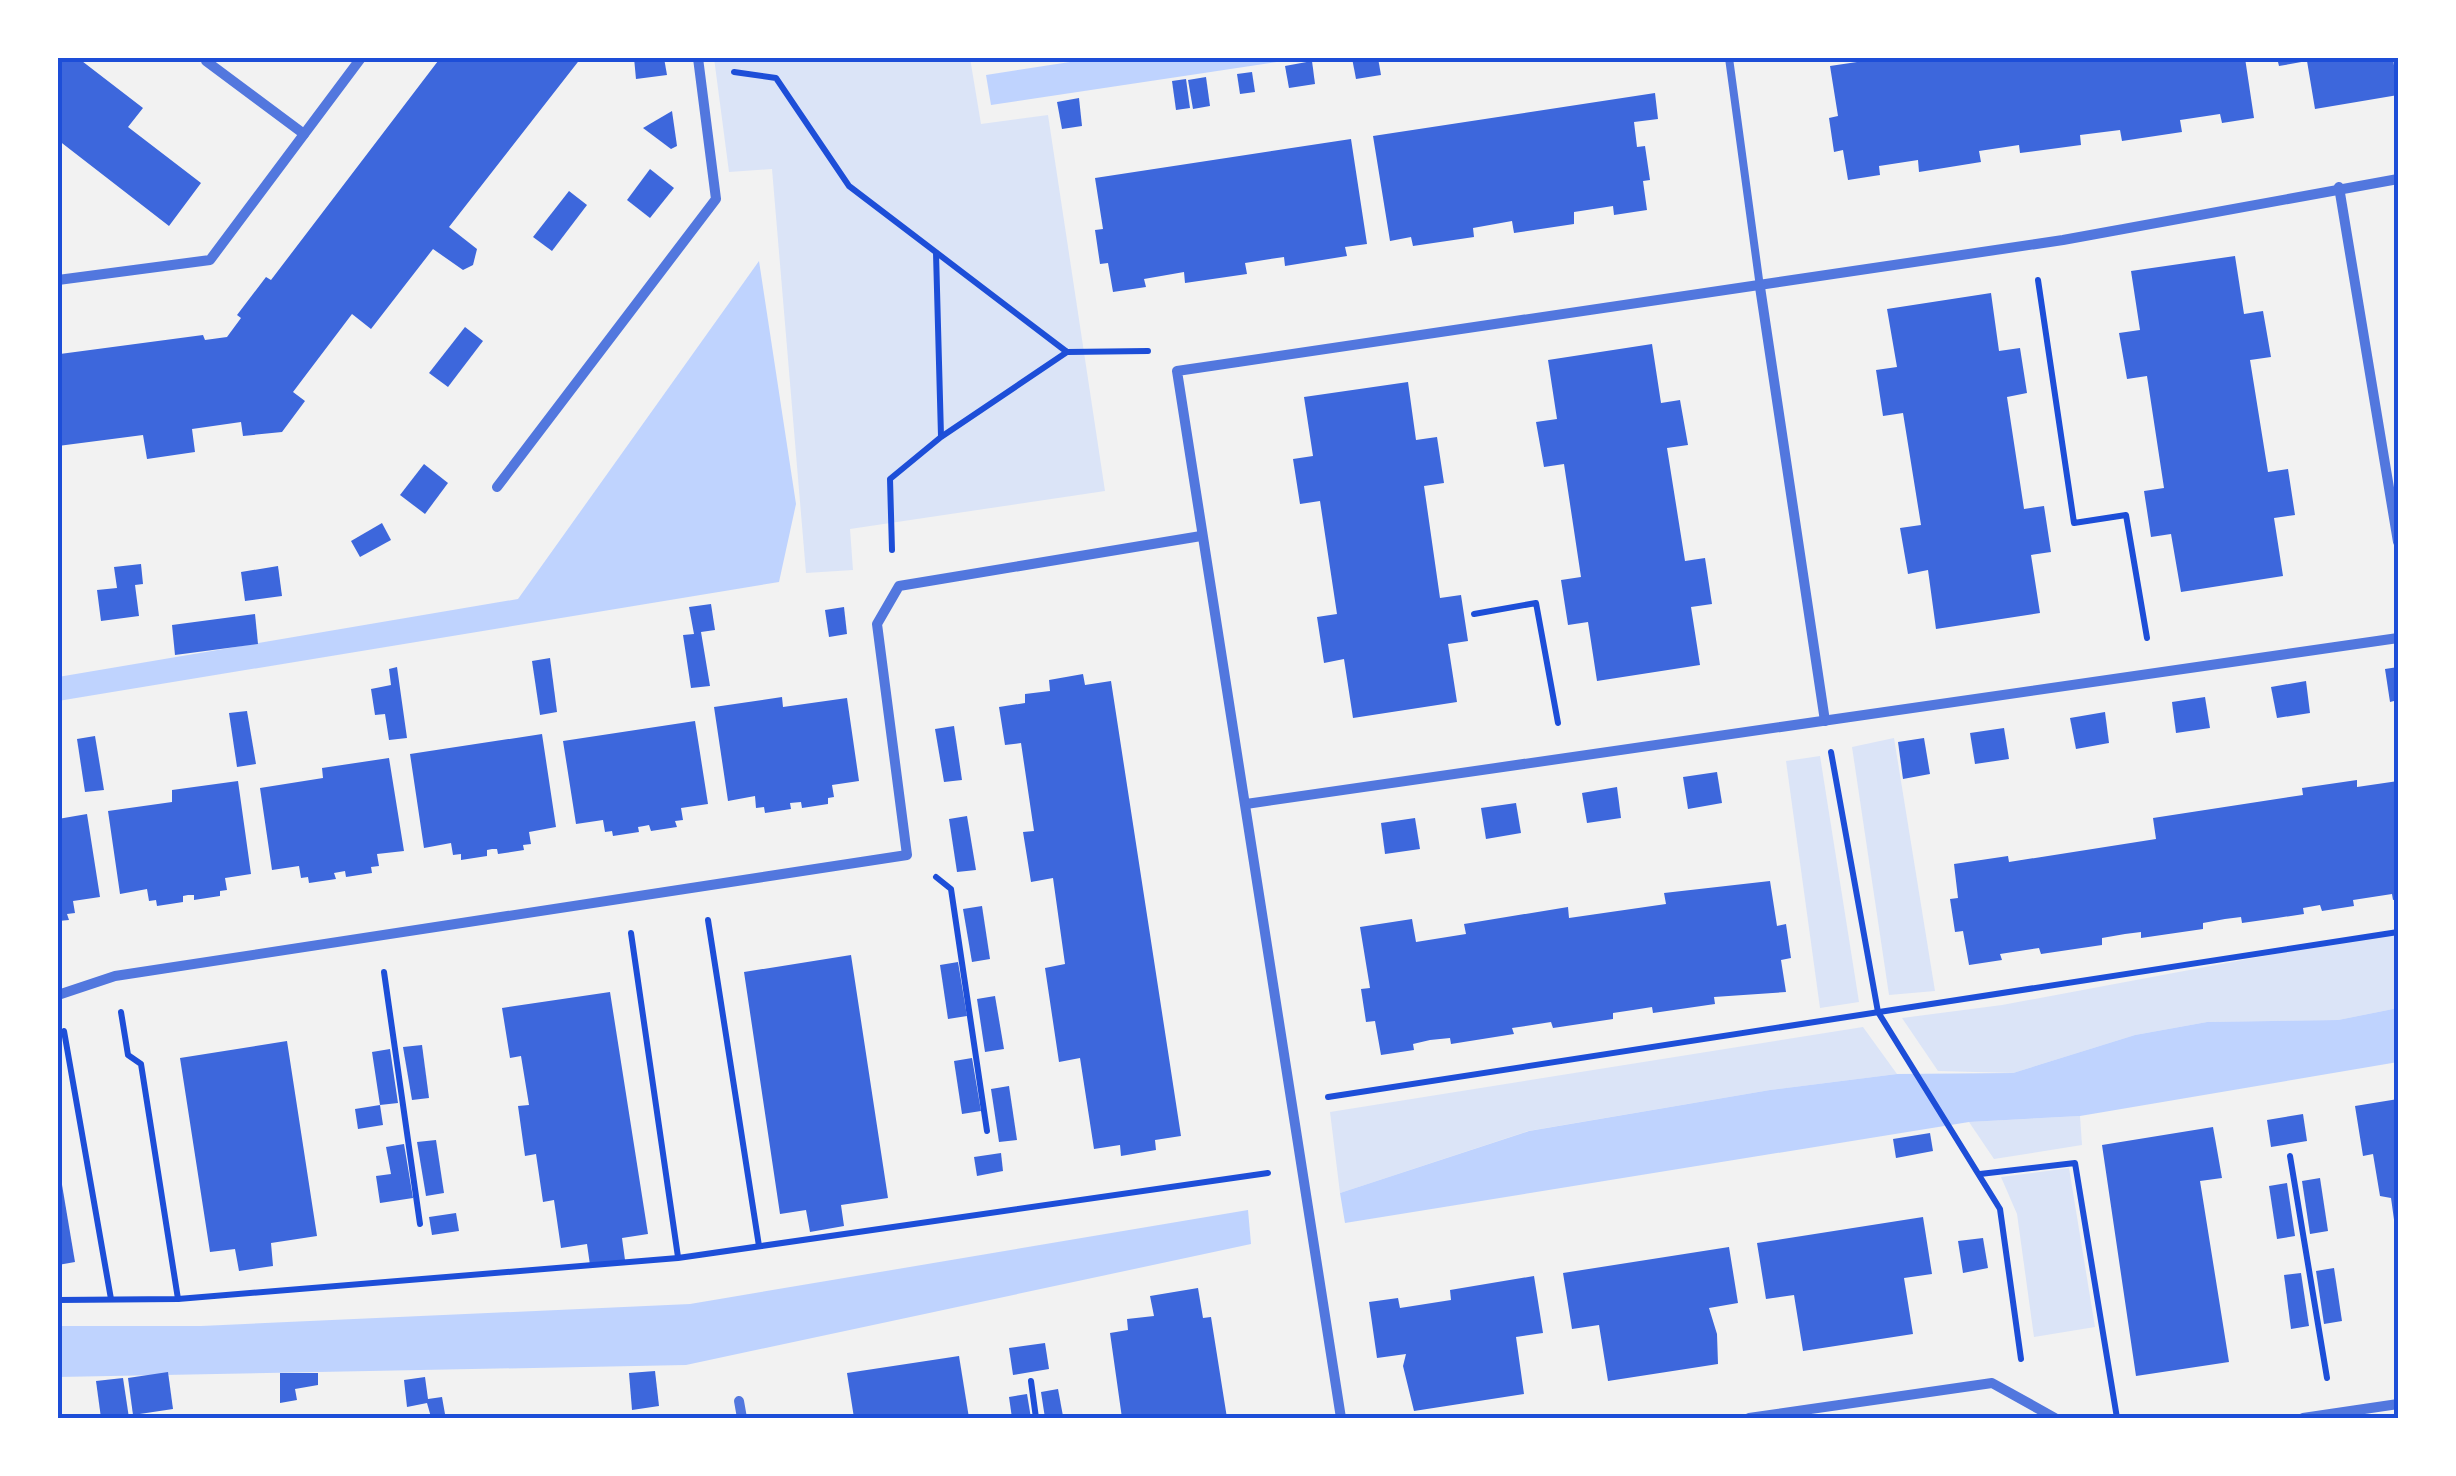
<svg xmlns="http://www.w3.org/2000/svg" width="2456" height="1476" font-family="'Playfair Display',serif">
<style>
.green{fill:#dbe4f7}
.water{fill:#bfd3fe}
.building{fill:#3d67dc}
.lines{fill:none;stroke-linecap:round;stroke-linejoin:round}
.path{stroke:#1d4ed8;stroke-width:6}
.service{stroke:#5277de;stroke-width:8}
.minor{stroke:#5277de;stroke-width:10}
.neatline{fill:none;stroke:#1d4ed8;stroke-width:4}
</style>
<rect width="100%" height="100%" fill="#f2f2f2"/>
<!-- green -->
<g class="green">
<polygon points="714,58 970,58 981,124 1048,115 1105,491 850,529 853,570 806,573 772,169 729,172"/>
<polygon points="1894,738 1935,991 1889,995 1852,747"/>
<polygon points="1820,756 1859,1002 1820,1008 1786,761"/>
<polygon points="2398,931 2398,1008 2338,1020 2207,1022 2135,1035 2013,1073 1938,1071 1902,1018 2002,1005"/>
<polygon points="1863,1027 1897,1074 1770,1090 1528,1131 1340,1193 1330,1112"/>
<polygon points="2080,1116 2082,1145 1994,1159 1969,1122"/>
<polygon points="2069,1168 2095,1327 2034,1337 2017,1214 2001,1177"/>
</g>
<!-- water -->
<g class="water">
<polygon points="1096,58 1304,58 991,105 986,75"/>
<polygon points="759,261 796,504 779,582 58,701 58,677 518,599"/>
<polygon points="2398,1008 2398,1062 2080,1116 1969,1122 1345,1223 1340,1193 1529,1131 1770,1090 1897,1074 2013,1073 2135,1035 2207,1022 2338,1020"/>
<polygon points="1248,1210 1251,1244 686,1365 58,1377 58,1326 201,1326 690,1304"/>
</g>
<!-- building -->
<g class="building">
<polygon points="58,58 78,58 143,108 128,127 201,183 169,226 58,140"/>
<polygon points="432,58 581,58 449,227 477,249 473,265 463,270 433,249 371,329 352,314 293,392 305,401 282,432 243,436 241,422 192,429 195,452 147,459 143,435 58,446 60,354 203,335 205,340 227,337 241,318 237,315 266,277 271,280 438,61"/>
<polygon points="634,58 664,58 667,75 636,79"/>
<polygon points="1352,58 1378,58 1381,75 1356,79"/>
<polygon points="1884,58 2245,58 2254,118 2222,123 2220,114 2180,120 2182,132 2122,141 2120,130 2080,135 2081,145 2020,153 2019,145 1979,151 1981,162 1919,172 1918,160 1879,166 1880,175 1848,180 1843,150 1834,152 1829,118 1838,116 1830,66"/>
<polygon points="2277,58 2393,58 2398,95 2315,109 2307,61 2279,66"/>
<polygon points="1312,61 1315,84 1289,88 1285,66"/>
<polygon points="1252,72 1255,92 1240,94 1237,74"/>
<polygon points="1206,77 1210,106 1193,109 1188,80"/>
<polygon points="1186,79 1190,108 1176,110 1172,81"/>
<polygon points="1655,93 1658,119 1634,122 1637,147 1645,146 1650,180 1643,181 1647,210 1614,215 1613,206 1574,212 1574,224 1514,233 1512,221 1473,228 1474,237 1413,246 1411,237 1390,241 1373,136"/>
<polygon points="1079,98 1082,126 1062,129 1057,102"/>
<polygon points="672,111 677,146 671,149 643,128"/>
<polygon points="1351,139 1367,244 1345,247 1347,256 1285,266 1284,257 1264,260 1245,263 1247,274 1185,283 1184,272 1144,279 1146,287 1113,292 1108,263 1100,264 1095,230 1103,229 1095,178"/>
<polygon points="650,169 674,188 650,218 627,200"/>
<polygon points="569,191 587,205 552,251 533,237"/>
<polygon points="2235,256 2244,314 2263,311 2271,357 2250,360 2268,472 2288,469 2295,515 2274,518 2283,576 2181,592 2171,534 2151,537 2144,491 2164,488 2147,376 2127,379 2119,333 2140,330 2131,271"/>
<polygon points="1991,293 1999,351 2020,348 2027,393 2007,397 2024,509 2044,506 2051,552 2031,555 2040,613 1936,629 1928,570 1908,574 1900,528 1921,525 1903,413 1883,416 1876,370 1897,367 1887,309"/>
<polygon points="465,327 483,341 448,387 429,373"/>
<polygon points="1652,344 1661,403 1680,400 1688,445 1667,448 1685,561 1705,558 1712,604 1691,607 1700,665 1597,681 1588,622 1568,625 1561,580 1581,577 1564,464 1544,467 1536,422 1557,419 1548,360"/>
<polygon points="1408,382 1416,440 1437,437 1444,483 1424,486 1440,598 1461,595 1468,641 1448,644 1457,702 1353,718 1344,659 1324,663 1317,617 1337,614 1320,501 1300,504 1293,459 1313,456 1304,397"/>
<polygon points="424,464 448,483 425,514 400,495"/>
<polygon points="382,523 391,540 360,557 351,541"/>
<polygon points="141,564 143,584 135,585 139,616 101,621 97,590 117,588 114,567"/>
<polygon points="278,566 282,596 245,601 241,572"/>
<polygon points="711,604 715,630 701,632 710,686 691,688 683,635 694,634 689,607"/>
<polygon points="844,607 847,634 829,637 825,610"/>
<polygon points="255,614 258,644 175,655 172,625"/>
<polygon points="550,658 557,712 540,715 532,661"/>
<polygon points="397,667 407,738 389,740 385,714 375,715 371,689 391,685 389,669"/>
<polygon points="2398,667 2398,700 2390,702 2385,669"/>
<polygon points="1083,674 1085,685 1111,681 1181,1136 1155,1140 1156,1150 1121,1156 1120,1145 1094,1149 1080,1058 1059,1062 1045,968 1065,964 1053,878 1031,882 1023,832 1034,831 1021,743 1005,745 999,707 1025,703 1025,694 1050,691 1049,680"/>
<polygon points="2306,681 2310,713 2277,718 2271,687"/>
<polygon points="782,697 783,707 847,698 859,781 832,785 834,797 828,798 828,804 802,808 801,802 790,803 791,809 765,813 764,807 756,808 755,796 728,801 714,707"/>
<polygon points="2205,697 2210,728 2176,733 2172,702"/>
<polygon points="247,711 256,764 237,767 229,713"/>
<polygon points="2105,712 2109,743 2076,749 2070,718"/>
<polygon points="695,721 708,804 681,808 683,820 675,821 677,827 651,831 649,825 644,826 638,827 639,832 613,836 612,831 605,832 603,820 576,824 563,741"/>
<polygon points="954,726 962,780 944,782 935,729"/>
<polygon points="2004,728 2009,759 1975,764 1970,733"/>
<polygon points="542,734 556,827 529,832 531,844 523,845 524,850 498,854 497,849 492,849 487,850 487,856 461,860 461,854 453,855 451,843 424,848 410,754"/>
<polygon points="95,736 104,790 85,792 77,739"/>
<polygon points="1924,738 1930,774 1903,779 1898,742"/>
<polygon points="389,758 404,851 377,854 379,866 371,867 372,873 346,877 345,871 334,873 336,879 309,883 308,877 301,878 299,866 272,870 260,788 323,778 322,768"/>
<polygon points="1717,772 1722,803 1688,809 1683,777"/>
<polygon points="2357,780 2357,787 2398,781 2398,899 2393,900 2392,894 2353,900 2354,906 2322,911 2320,905 2303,908 2304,914 2277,918 2242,923 2241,917 2225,919 2203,923 2203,929 2141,938 2141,932 2125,934 2102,938 2102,945 2041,954 2039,948 2000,954 2002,960 1969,965 1963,931 1955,932 1950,899 1958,898 1954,864 2008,856 2009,862 2156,839 2153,818 2303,795 2302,788"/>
<polygon points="238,781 251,874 225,878 227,890 220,891 220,896 194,900 194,895 188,895 183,896 183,902 157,906 156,900 149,901 147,889 120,894 108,811 172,802 172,790"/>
<polygon points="1617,787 1621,818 1587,823 1582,793"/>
<polygon points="1516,803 1521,833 1486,839 1481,808"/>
<polygon points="87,814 100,897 73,901 75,913 67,914 69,920 58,921 58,819"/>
<polygon points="967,816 976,870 957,872 949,819"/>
<polygon points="1415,818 1420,849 1385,854 1381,823"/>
<polygon points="1770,881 1777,926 1786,924 1791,958 1781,960 1786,992 1714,997 1715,1004 1653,1013 1652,1007 1633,1010 1613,1013 1613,1019 1553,1028 1551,1022 1532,1025 1512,1028 1514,1034 1451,1044 1450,1038 1430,1040 1413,1044 1414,1050 1381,1055 1375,1021 1366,1022 1361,989 1370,988 1360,927 1412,919 1416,942 1466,934 1464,924 1568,907 1569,918 1666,904 1664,893"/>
<polygon points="982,906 990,959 972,962 963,909"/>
<polygon points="851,955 888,1198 841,1205 844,1226 810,1232 806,1210 780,1214 744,972"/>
<polygon points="958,962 967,1016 948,1019 940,965"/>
<polygon points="610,992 648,1234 622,1238 625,1260 590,1265 587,1244 561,1248 554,1200 543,1202 536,1154 525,1156 518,1106 529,1105 521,1056 510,1058 502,1008"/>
<polygon points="995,996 1004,1049 985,1052 977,999"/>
<polygon points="287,1041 317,1236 271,1243 273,1266 239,1271 235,1249 210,1252 180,1058"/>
<polygon points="422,1045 429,1098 412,1100 403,1047"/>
<polygon points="390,1049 398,1103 380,1105 383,1125 358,1129 355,1109 380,1105 372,1052"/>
<polygon points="972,1058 981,1111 962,1114 954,1061"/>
<polygon points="1009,1086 1017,1140 999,1142 991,1089"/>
<polygon points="2398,1099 2398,1234 2396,1234 2391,1198 2380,1196 2373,1154 2363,1156 2355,1106"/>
<polygon points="2303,1114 2307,1141 2271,1147 2267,1120"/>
<polygon points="2213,1127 2222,1178 2200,1181 2229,1362 2136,1376 2102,1145"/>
<polygon points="1930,1133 1933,1151 1896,1158 1893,1139"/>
<polygon points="436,1140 444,1193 426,1196 417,1142"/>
<polygon points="404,1144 413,1198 380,1203 376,1176 391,1174 386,1147"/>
<polygon points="1001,1153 1003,1171 977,1176 974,1157"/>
<polygon points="58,1161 75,1262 58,1265"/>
<polygon points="2320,1178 2328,1231 2310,1234 2302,1181"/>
<polygon points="2287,1183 2295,1236 2277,1239 2269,1186"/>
<polygon points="456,1213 459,1231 432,1235 429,1217"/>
<polygon points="1923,1217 1932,1274 1904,1278 1913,1334 1803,1351 1794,1295 1766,1299 1757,1243"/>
<polygon points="1983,1238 1988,1268 1963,1273 1958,1241"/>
<polygon points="1729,1247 1738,1303 1709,1308 1717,1334 1718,1364 1608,1381 1599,1325 1572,1329 1563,1273"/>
<polygon points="2334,1268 2342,1321 2324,1324 2316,1271"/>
<polygon points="2301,1273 2309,1326 2291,1329 2284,1275"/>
<polygon points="1534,1276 1543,1333 1516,1337 1524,1394 1414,1411 1403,1366 1406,1354 1377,1358 1369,1302 1398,1298 1400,1308 1451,1300 1450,1290"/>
<polygon points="1198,1288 1203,1318 1211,1317 1227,1418 1122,1418 1110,1333 1128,1330 1127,1319 1154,1316 1150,1296"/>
<polygon points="1045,1343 1049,1369 1013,1375 1009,1348"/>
<polygon points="959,1356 969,1418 854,1418 847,1373"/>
<polygon points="655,1371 659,1406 632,1410 629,1373"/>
<polygon points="168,1372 173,1409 133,1415 128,1378"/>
<polygon points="280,1373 318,1373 318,1385 295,1389 297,1400 280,1403"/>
<polygon points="425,1377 428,1399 442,1397 445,1414 431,1417 427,1403 407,1407 404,1380"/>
<polygon points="123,1378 129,1418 101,1418 96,1381"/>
<polygon points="1058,1389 1063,1416 1045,1418 1041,1392"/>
<polygon points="1027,1394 1031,1418 1012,1418 1009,1397"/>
</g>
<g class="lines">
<!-- path -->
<g class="path">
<polyline points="734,72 776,78 849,186 1067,352 1148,351"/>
<polyline points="936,253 941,436"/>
<polyline points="2038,280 2074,523 2126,515 2147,638"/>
<polyline points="892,550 890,479 941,437 1067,352"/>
<polyline points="1474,614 1536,603 1558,723"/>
<polyline points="1831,752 1878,1012 2000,1209 2021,1359"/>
<polyline points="936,877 951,889 987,1131"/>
<polyline points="708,920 759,1246"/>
<polyline points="631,933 678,1257"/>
<polyline points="384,972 420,1224"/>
<polyline points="121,1012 128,1055 141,1064 178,1299"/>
<polyline points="64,1031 111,1299"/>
<polyline points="1328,1097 2398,932"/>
<polyline points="2290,1156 2327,1378"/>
<polyline points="1980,1174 2075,1163 2117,1418"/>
<polyline points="58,1300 178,1299 678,1258 1268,1173"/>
<polyline points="1031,1381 1036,1418"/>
</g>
<!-- service -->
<polyline class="service" points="1729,58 1760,287"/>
<!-- minor -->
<g class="minor">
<polyline points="206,61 304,134"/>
<polyline points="2339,187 2398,542"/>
<polyline points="58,280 210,260 361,58"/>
<polyline points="1760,287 1825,721"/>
<polyline points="497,487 716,199 698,58"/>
<polyline points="1246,804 2398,638"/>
<polyline points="58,995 115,976 907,855 877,624 899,586 1201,536"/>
<polyline points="739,1401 742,1418"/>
<polyline points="1341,1418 1177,371 2063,240 2398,179"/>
<polyline points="1749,1418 1992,1383 2055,1418"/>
<polyline points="2303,1418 2398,1404"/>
</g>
</g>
<!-- border -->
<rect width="2456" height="1476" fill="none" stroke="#ffffff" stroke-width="120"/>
<rect x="60" y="60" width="2336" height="1356" class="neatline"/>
</svg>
